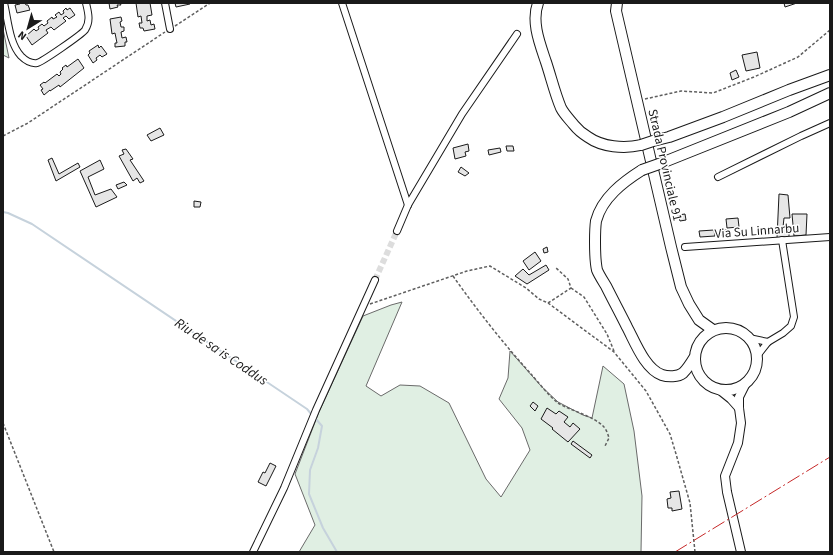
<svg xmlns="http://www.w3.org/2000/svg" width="833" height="555" font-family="'Source Sans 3',sans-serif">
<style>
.green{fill:#e0efe3;stroke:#6a6a6a}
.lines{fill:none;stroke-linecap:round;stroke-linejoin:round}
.stream{stroke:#c6d2dc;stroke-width:2}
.building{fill:#e6e6e6;stroke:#1a1a1a}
.minor-tunnel{stroke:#ddd;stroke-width:6;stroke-dasharray:6 3;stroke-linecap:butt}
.minor-casing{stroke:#1a1a1a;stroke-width:8}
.tertiary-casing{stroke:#1a1a1a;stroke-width:10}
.primary-casing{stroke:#1a1a1a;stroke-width:12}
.trunk-casing{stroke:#1a1a1a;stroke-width:12}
.path{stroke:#5f5f5f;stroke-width:1.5;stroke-dasharray:3 2;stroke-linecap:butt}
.minor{stroke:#fff;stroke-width:6}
.tertiary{stroke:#fff;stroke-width:8}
.primary{stroke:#fff;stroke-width:10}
.trunk{stroke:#fff;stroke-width:10}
.trunk-bridge-casing{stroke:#1a1a1a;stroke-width:12;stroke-linecap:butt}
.trunk-bridge{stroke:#fff;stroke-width:10}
.power{stroke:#c62828;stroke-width:1;stroke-dasharray:14 3 2 3;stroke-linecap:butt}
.labels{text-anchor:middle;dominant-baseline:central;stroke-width:3;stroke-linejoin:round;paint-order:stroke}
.street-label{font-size:13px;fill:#1a1a1a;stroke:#fff}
.water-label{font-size:14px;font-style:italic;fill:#1a1a1a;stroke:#fff}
</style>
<rect width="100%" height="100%" fill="#fff"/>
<!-- green -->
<g class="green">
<polygon points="3,29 9,58 3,55"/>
<polygon points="402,302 366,386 381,396 400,385 420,386 449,403 486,479 501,497 530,450 522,428 499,399 508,378 510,351 541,386 558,402 583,415 592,418 603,366 624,384 634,431 642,496 641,552 299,552 315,525 295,474 319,412 363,316 391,305"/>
</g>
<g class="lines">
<!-- stream -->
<g class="stream">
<polyline points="3,212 8,213 32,224 307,409 312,415"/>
<polyline points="315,418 322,426 318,448 310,470 309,494 323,528 337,552"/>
</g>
</g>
<!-- building -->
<g class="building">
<polygon points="20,3 25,3 26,5 28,5 30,10 17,13 15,5 20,4"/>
<polygon points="109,3 120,3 121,5 117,5 118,7 110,9"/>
<polygon points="136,3 150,3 152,15 147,16 147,21 150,20 151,25 154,24 155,29 144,31 143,28 140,28 139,23 142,23 141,16 138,17"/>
<polygon points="175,3 190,3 190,4 176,7"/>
<polygon points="784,3 797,3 785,7"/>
<polygon points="66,8 67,10 70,8 75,15 69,19 66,16 63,18 66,21 54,30 51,27 46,30 48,33 32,45 26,36 34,29 36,31 39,29 38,27 42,24 44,26 48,23 47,21 52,17 53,19 57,17 55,15 59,12 61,15 64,13 63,11"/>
<polygon points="121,17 122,21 120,22 121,27 124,27 124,31 121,32 122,38 126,37 127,42 125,42 125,46 115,47 115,43 117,43 115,33 112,34 110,19"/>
<polygon points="98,45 99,48 101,46 107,54 102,57 100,55 96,58 97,60 93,63 88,55 90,53 89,51"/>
<polygon points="757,52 760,68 746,71 742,55"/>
<polygon points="78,59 84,68 60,87 59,85 50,91 50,90 44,95 41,90 43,89 40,85 44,82 45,83 57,74 59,76 61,74 60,72 63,69 62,68 66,65 67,67"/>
<polygon points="736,70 739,77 732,80 730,73"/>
<polygon points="160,128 164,135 151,141 147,135"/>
<polygon points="468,144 469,151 465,152 466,156 455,159 453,148"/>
<polygon points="506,146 513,146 514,151 507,151"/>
<polygon points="500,148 501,152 489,155 488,150"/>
<polygon points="126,149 133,159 130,160 144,181 140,183 137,178 133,181 119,156 124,154 122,150"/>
<polygon points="52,158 59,174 78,163 80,167 56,181 48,160"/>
<polygon points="100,160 104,169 88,177 95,195 111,189 117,197 96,207 80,171"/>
<polygon points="461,167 469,173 465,176 458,172"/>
<polygon points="124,182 127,185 118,189 116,185"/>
<polygon points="779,194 788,195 790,218 784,218 783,227 789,227 789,237 777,238"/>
<polygon points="194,201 201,202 200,207 194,207"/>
<polygon points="685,214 686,220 680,221 678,215"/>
<polygon points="792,214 807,214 806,235 794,236"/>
<polygon points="738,218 739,227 727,228 726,219"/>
<polygon points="714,230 715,236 700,237 699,231"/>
<rect x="720" y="230" width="6" height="5"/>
<polygon points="547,247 548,252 544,253 543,249"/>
<polygon points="535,252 541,261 529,270 523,261"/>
<polygon points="546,265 549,270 527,284 515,276 523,269 529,275"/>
<polygon points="533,402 538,406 535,411 530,406"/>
<polygon points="547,408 556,414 559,411 568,417 564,422 570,427 573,423 580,429 568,442 552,429 553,428 541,419"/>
<polygon points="573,441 592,455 590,458 571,444"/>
<polygon points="270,463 276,466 266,486 258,482 263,472 265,473"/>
<polygon points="679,491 682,509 672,511 672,508 668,508 667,499 671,498 670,492"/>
</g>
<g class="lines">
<!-- minor-tunnel -->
<polyline class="minor-tunnel" points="375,280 397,231"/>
<!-- minor casing -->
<g class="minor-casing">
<g id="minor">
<path d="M4,3C8,19 9,43 21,56C25,60 30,64 37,63C42,62 81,35 85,30C91,21 88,12 86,3"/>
<polyline points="165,3 170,29"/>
<polyline points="342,3 408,205"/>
<polyline points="718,177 801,136 830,123"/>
<polyline points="397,231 408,205 462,114 517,34"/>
<polyline points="685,247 830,237"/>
<polyline points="749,338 768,342"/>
<polyline points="757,356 768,342 783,333 791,326 794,317 782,240"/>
<polyline points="253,552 284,488 316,410 375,280"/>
</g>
</g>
<!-- tertiary casing -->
<g class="tertiary-casing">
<g id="tertiary">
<polyline points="721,391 731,399 739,408"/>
<polyline points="741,552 727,492 725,476 738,443 741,423 739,408 739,397 745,385"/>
</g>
</g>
<!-- primary casing -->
<g class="primary-casing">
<g id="primary">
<polyline points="617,3 616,11 671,247 681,287 689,304 699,320 713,330"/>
<circle cx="726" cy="359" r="31"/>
</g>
</g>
<!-- trunk casing -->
<g class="trunk-casing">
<g id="trunk">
<path d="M538,3C531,22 540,44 546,62C551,77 555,94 561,108C564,114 570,120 574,125C578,130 583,134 588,137C602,147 624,149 641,145"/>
<polyline points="653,141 669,137 723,117 789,90 830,75"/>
<polyline points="659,164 789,112 830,93"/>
<path d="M642,170C623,182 602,198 596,221C595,228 595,235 595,242C595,251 595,261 597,270C599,275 603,281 606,286C613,300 620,313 627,327C635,342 645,369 662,375C668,377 678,377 683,373C687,369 691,363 694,358"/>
</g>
</g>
<!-- path -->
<g class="path">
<polyline points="175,26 210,3"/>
<polyline points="645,99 681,91 713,93 754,77 798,57 830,30"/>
<polyline points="3,136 28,123 165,32"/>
<path d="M453,276C477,310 503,343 531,374C538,382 550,397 558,403C571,411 594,416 604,427C606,429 608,434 609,438L605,446"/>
<polyline points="571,288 584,297 607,334 614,351"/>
<polyline points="548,303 571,288 568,279 555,267"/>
<polyline points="370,304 467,271 490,266 526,288 539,299 548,303 614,352 646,391 670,434 676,454 690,503 695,552"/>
<polyline points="3,423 54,552"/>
</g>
<!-- minor -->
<use href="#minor" class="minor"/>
<!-- tertiary -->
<use href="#tertiary" class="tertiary"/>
<!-- primary -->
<use href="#primary" class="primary"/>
<!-- trunk -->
<use href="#trunk" class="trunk"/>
<!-- trunk-bridge casing -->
<g class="trunk-bridge-casing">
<g id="trunk-bridge">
<polyline points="641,145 653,141"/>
<polyline points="642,170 659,164"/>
</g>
</g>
<!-- trunk-bridge -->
<use href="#trunk-bridge" class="trunk-bridge"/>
<!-- power -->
<polyline class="power" points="675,552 830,457"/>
</g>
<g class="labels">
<!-- street labels -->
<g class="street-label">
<text transform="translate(665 165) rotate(77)">Strada Provinciale 91</text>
<text transform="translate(757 231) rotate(-4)">Via Su Linnarbu</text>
</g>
<!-- water labels -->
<g class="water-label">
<text transform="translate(221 352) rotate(34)">Riu de sa is Coddus</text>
</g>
</g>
<!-- border -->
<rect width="833" height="555" fill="none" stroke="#1a1a1a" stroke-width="8"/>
<!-- north arrow -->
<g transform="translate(28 28) rotate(217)" stroke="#ffffff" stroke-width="3" paint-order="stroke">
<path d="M0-3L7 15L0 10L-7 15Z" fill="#1a1a1a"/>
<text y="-6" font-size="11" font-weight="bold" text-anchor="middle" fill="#1a1a1a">N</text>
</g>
</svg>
